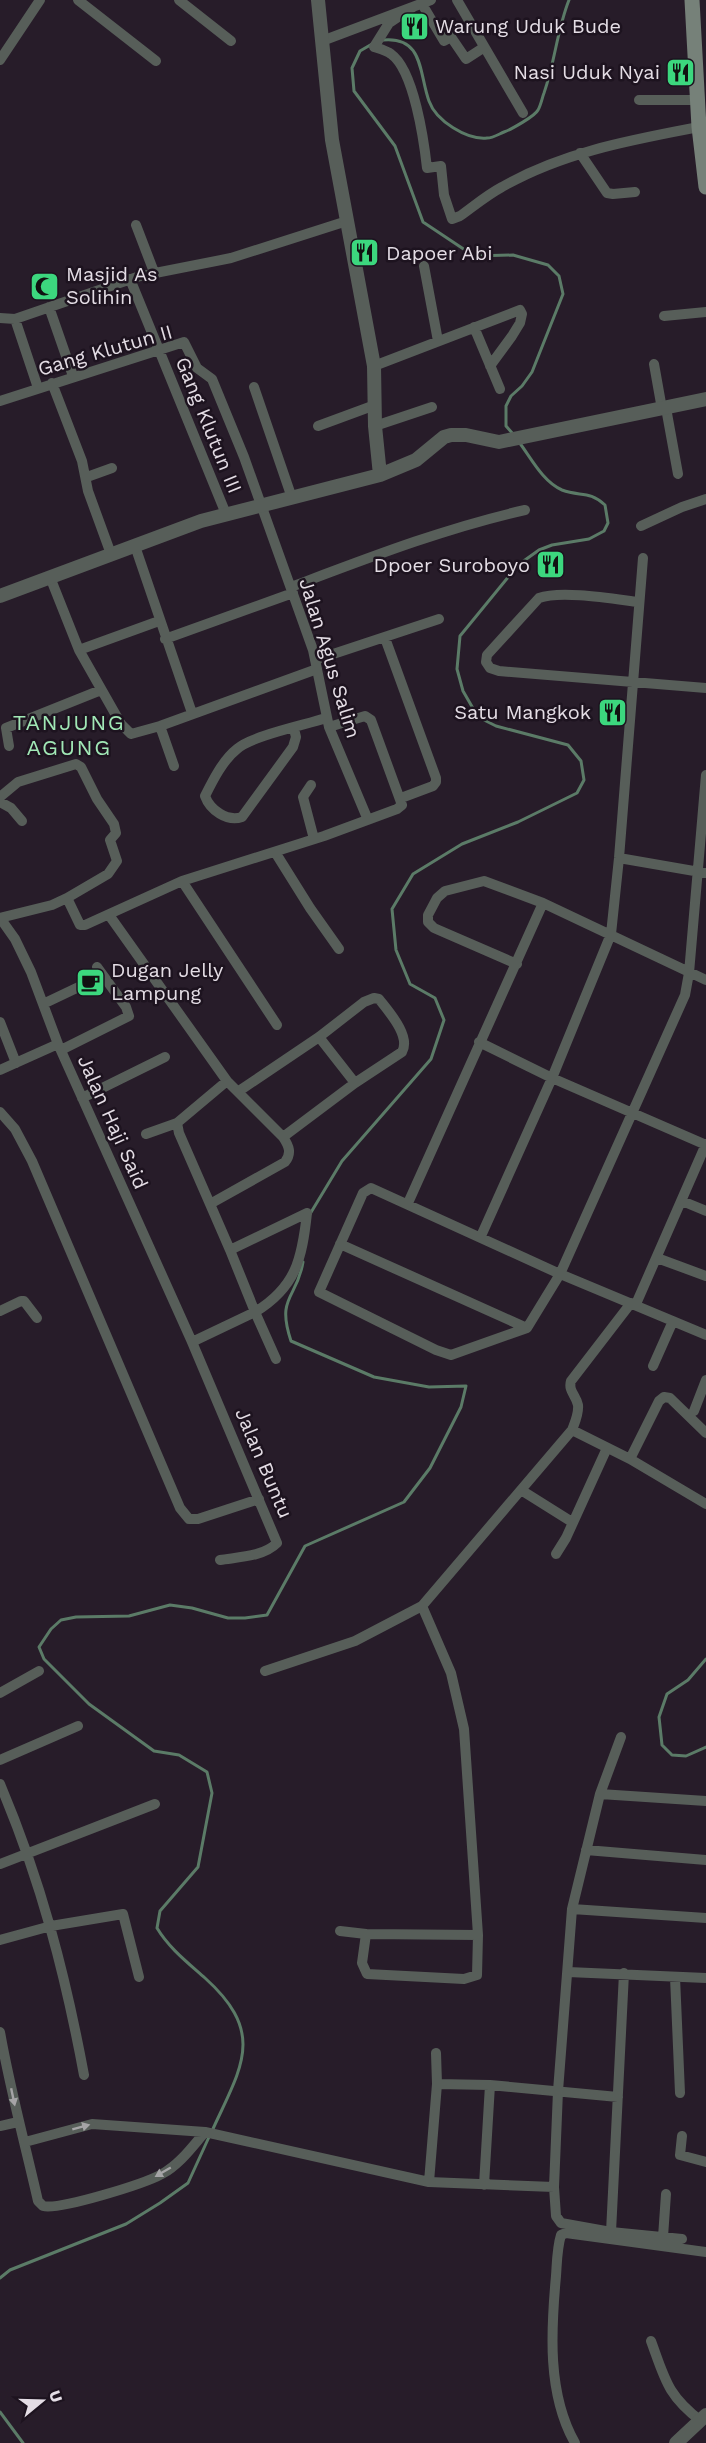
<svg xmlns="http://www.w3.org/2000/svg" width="706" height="2443" font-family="'Work Sans',sans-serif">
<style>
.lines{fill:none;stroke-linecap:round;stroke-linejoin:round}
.stream{stroke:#5b7b67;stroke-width:3}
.minor{stroke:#575e59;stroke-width:10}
.tertiary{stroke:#575e59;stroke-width:14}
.secondary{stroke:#768179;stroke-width:15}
.oneway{fill:#a5a4a6}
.labels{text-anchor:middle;stroke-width:5;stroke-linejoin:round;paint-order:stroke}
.poi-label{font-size:20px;fill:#e4dde5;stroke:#1d131f;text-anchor:start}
.street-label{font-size:20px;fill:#e4dde5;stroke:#1d131f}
.quarter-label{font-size:22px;letter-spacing:1.5px;fill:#a1e8b6;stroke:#1d131f}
</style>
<rect width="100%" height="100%" fill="#271c29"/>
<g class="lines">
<!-- stream -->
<path class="stream" d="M383,40C424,36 419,74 429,101C436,121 467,140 487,138C493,138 499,134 504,132C512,129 535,116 538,110C541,105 542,98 544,93C555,62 557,30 569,0
M372,44L360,51L352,68L354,91L395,146L423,222L474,256L513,255L548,265L559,276L563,294L532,372L522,386L511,396L506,406V426L513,434
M310,1214L342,1161L431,1059L444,1020L435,998L410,984L396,950L392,909L413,874L462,844L518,822L577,793L584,780L581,761L568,745L496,726L478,717L463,691L457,669L460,636L518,565L539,550L552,545L589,539L604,531L608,523L605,505C589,490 580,497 562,490C543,482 531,458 519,442
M706,1659L688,1680L667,1694L659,1717L662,1745L672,1755L686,1756L706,1747
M212,2131C241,2067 267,2034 205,1978C187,1962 169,1948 157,1928L160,1911L198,1867L212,1793L207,1772L179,1755L154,1751L89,1704L44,1659L39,1647L51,1629L61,1620L76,1617L129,1616L170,1605L192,1608L228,1618H245L267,1615L305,1546L404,1502L430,1468L461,1407L466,1386L429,1387L374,1377L291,1341C276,1296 297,1299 303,1262
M0,2278L10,2270L126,2224L160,2203L188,2183L209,2137
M0,2412L23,2443"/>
<!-- minor -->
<path class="minor" d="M78,0L156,61
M179,0L231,41
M457,0L523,113
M422,4L444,41L451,37L466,59L483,48
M413,7L389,23L374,47C380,49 387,51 391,54C414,70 424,141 427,168L441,166L444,195L452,219L460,216C474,206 487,195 502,187C563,152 631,140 699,127
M322,41L431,0
M0,60L40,0
M639,100H697
M580,153L607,193L613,194L635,192
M136,225L154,272
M424,266L438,341
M130,279L226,514
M49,307L73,376
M664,316L706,312
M0,318L15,319L140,276L231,258L347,221
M15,319L38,388
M474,327L500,389
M654,364L662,409
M374,366L520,310L522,314L520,323L512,336L490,366
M52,383L82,461L88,491L111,554
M254,387L292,498
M0,401L184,342L197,368L212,379L244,457L313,650L329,727L368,820
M666,408L678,474
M318,426L375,405
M375,426L432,407
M87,477L112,468
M641,526L682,507L706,499
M135,546L192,713
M50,577L79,650L121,724L131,734L160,726L317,669
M291,587C368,558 445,528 525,510
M638,602C614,599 561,590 539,598L487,655L486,662L490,668L499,671L706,688
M385,638L436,778V782L433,786L401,798
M165,639L293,593
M79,650L159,621
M315,660L439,619
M160,726L174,766
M294,729L296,737L293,747L242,817C227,822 210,810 205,796C213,780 223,760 237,749C251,736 305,725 326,718
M9,746L6,728L101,690
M706,775L689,973L685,995L560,1274L527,1328L451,1355L436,1350L319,1292L363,1193L371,1188L560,1274L706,1335
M311,785L303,797L314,839
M0,797L18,782L76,764L81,767L97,799L114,824L116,833L110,840L117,861L108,874L67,898
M0,802L11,808L22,821
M275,852L310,908L339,949
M619,858L706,873
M182,881L324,836L397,809L402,805L371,720L365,716L329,727
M109,915L227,1081L283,1137C289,1146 292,1153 285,1162L210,1204L179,1133L177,1123L227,1081
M0,918L15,939L31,972L58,1044L192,1342L277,1543C263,1557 238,1557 220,1560
M0,918L52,905L67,898L80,925H85L182,881L277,1025
M517,964L434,928L428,922V915L437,898L445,891L484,881L543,903L706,980
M43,1004L85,984
M0,1022L16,1063
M319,1037L355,1083
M479,1042L552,1078L706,1145
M61,1050L129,1016L126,1007L97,967
M0,1070L58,1044
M239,1091L319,1037L364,1002L374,998L379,999C389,1012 411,1036 402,1052L355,1083L283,1137
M82,1098L165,1057
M0,1112L15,1129L32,1161L180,1508L189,1519H198L259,1499
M146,1134L177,1123
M682,1201L706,1211
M408,1203L543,903
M210,1204L230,1250L307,1213
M481,1236L552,1078L611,934L619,858L643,558
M340,1244L527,1328
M230,1250L255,1312C296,1287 302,1259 307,1213
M657,1258L706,1276
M636,1304L706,1144
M0,1311L21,1301H24L37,1318
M192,1342L255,1312L276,1359
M653,1366L673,1321
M694,1411L706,1380
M572,1430C575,1422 579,1414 578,1405C576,1395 568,1391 571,1381L631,1303
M630,1459L659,1401L664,1397L670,1398L706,1433
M521,1490L572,1522
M556,1554L566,1538L607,1448
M265,1671L355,1641L422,1606
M0,1693L39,1671
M621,1737L600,1794L572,1909L558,2091L554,2187L556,2216L561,2223L611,2232L682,2239
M0,1760L78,1726
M0,1784C41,1881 65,1973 84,2075
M600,1794L706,1801
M586,1850L706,1860
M0,1864L155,1804
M572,1909L706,1918
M340,1931L366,1934L478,1935
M366,1934L362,1963L367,1974L464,1979L477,1975L478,1935L464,1729L451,1673L422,1606L572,1430L630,1459L706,1504
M0,1940L51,1926L123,1914L139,1977
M568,1972L706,1978
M675,1977L680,2093
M0,2032C10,2089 25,2144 38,2201L43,2206C60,2210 144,2184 162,2174C180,2164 192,2147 205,2132
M437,2084L490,2085L618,2097
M0,2126L18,2122
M682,2136L680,2155L706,2162
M25,2142L92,2124L205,2132L429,2182L554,2187
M429,2182L437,2084L436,2053
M484,2185L490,2085
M611,2232L624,1973
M663,2237L666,2194
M651,2341C665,2379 667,2395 701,2421
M575,2443C547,2394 551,2330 556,2276C557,2262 557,2248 561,2235L566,2233L706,2252"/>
<!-- tertiary -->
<path class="tertiary" d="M318,0L332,140L374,366L375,426L380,475
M0,596L201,521L380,475L416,460L444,437L451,435H466L499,442L706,399
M676,2443L706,2415"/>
<!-- secondary -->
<path class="secondary" d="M692,0L699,127L706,187"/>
</g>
<!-- one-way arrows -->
<defs><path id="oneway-solid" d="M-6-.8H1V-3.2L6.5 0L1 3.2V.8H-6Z" transform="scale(1.5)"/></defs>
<g class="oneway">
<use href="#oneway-solid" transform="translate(13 2097) rotate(78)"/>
<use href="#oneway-solid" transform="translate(81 2127) rotate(-15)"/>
<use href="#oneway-solid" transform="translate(163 2172) rotate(150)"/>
</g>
<!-- icons -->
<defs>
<symbol id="restaurant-square" viewBox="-11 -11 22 22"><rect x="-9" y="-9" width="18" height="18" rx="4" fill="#3cd77e" stroke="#1d131f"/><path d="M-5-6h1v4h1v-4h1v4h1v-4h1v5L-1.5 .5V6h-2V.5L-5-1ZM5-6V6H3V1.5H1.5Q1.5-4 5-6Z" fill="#111"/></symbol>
<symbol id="mosque-square" viewBox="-11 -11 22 22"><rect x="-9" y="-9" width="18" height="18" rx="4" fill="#3cd77e" stroke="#1d131f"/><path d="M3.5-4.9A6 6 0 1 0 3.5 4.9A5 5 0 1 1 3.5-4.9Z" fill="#111"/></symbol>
<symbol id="cafe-square" viewBox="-11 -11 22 22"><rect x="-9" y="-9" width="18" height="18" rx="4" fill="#3cd77e" stroke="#1d131f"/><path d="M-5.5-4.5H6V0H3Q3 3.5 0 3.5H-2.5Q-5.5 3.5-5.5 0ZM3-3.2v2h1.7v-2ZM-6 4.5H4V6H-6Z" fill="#111"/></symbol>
</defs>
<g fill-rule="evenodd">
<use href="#restaurant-square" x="398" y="10" width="33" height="33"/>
<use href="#restaurant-square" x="664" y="56" width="33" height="33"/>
<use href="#restaurant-square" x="348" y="236" width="33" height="33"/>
<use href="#mosque-square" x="28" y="270" width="33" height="33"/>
<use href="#restaurant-square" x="534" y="548" width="33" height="33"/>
<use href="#restaurant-square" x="596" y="696" width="33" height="33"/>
<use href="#cafe-square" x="74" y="966" width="33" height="33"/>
</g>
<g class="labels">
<!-- poi labels -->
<g class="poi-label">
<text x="435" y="33">Warung Uduk Bude</text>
<text x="660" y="79" text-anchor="end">Nasi Uduk Nyai</text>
<text x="386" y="260">Dapoer Abi</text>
<text x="66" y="281">Masjid As<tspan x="66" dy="23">Solihin</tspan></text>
<text x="530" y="572" text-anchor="end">Dpoer Suroboyo</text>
<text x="591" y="719" text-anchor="end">Satu Mangkok</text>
<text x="111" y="977">Dugan Jelly<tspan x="111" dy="23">Lampung</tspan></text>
</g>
<!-- street labels -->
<g class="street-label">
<text transform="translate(105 350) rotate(-16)" y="7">Gang Klutun II</text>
<text transform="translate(209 425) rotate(68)" y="7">Gang Klutun III</text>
<text transform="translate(330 658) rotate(73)" y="7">Jalan Agus Salim</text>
<text transform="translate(113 1122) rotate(66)" y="7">Jalan Haji Said</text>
<text transform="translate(264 1463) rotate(67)" y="7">Jalan Buntu</text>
</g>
<!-- quarter labels -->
<g class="quarter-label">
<text x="69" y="730">TANJUNG<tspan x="69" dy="25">AGUNG</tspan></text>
</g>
</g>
<!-- north arrow -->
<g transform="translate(42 2401) rotate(71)" stroke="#1d131f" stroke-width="4.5" paint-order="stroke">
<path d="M0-4.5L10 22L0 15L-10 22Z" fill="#e4dde5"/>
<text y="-9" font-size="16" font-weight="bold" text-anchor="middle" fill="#e4dde5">U</text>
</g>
</svg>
